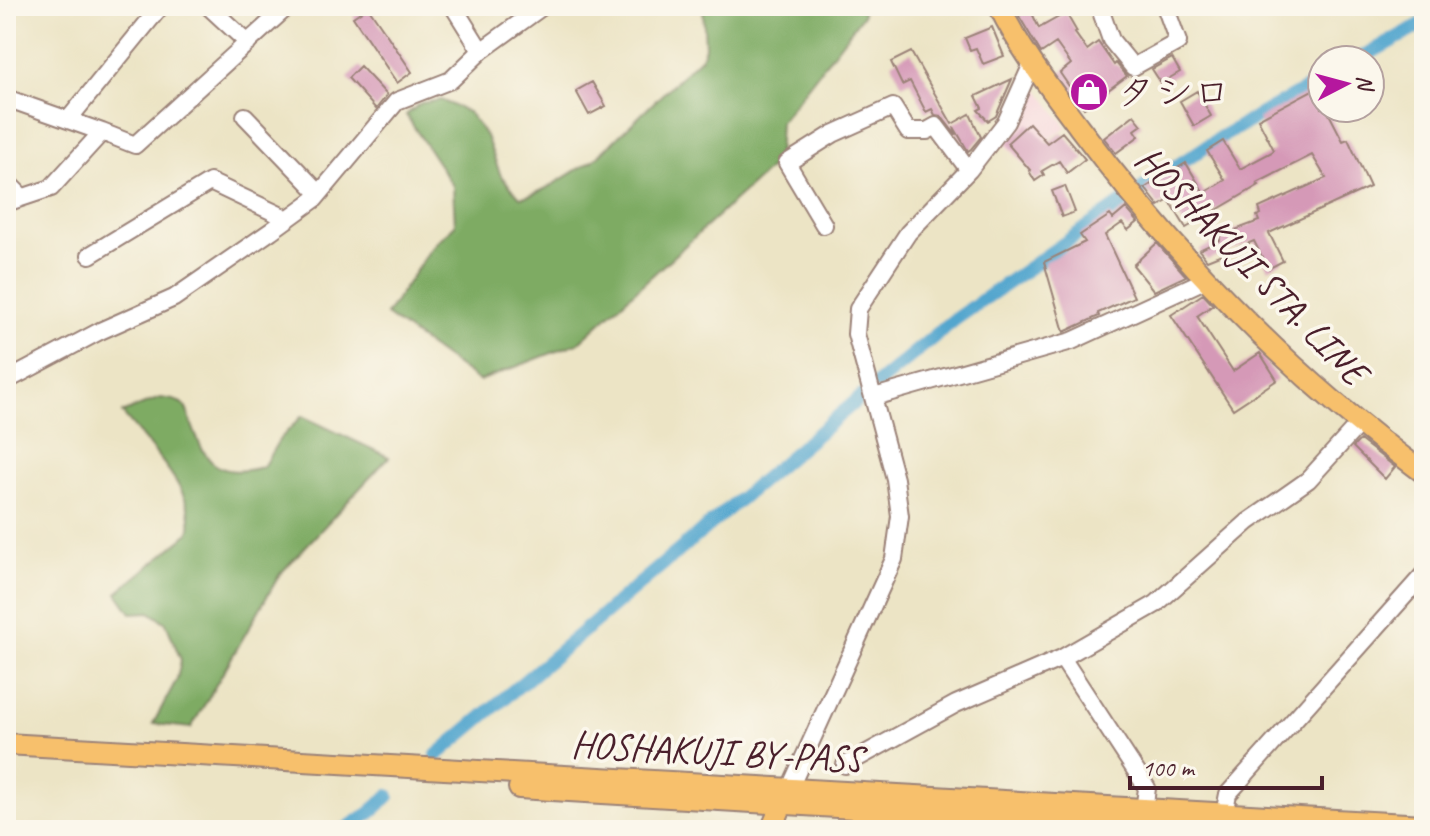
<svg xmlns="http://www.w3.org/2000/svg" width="1430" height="836" font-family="Caveat,'Klee One',sans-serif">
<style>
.built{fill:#f6cfd8}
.forest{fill:#7eab64;stroke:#646548;stroke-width:2}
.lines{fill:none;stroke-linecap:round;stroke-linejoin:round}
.canal{stroke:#52a6ce;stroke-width:14}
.building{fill:#d599b7}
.minor-casing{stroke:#9b8278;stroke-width:20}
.major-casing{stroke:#9b8278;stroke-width:24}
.minor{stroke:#fff;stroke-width:16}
.major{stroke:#f7c06c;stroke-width:20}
.labels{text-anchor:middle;stroke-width:7;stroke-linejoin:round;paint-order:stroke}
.poi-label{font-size:38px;fill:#4a1f2b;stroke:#fbf7ec;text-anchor:start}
.street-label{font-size:38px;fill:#4a1f2b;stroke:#fbf7ec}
</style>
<rect width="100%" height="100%" fill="#fbf7ec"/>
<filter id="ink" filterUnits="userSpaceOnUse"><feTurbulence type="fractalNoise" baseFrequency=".0125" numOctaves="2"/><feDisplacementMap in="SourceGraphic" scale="16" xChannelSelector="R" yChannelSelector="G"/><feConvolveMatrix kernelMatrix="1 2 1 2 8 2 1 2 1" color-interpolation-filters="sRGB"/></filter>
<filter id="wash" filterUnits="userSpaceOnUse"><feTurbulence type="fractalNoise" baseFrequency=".006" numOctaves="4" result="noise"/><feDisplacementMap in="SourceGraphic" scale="32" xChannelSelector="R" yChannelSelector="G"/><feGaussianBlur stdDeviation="1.8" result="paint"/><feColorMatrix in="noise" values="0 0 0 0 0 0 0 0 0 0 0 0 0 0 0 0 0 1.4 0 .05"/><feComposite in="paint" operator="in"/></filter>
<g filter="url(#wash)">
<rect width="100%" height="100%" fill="#ece4c5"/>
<!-- built -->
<path class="built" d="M1031,79L1067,127L1049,139L1023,164L1002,140Z"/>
<!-- forest -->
<path class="forest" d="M703,6H863V15L780,122L778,161L578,343L479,381L386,315L432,247L455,225L453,186L406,115L421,103L441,100L468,112L486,136L501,176L520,197C540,197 572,170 593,161L701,57L705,47Z
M160,398C166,399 174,399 179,402C187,405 188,415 191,422C206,465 217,478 263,467L279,440L302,416L389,457L280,574L191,728L153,724L177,679L181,660L166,623L150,612L131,613L117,593L189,533C200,495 145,442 122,413Z"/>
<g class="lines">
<!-- canal -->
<path class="canal" d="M1357,60L1424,23
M1137,192L1221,137L1322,80
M878,383L954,320L1125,201
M437,755L862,396
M344,830L370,813L388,796"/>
</g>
<g id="blocks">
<!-- building -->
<path class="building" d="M368,7L412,72L397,83L353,17Z
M1030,9L1039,28L1066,13L1077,32L1075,33L1087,50L1098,42L1114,65L1116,63L1127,76L1084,108L1060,73L1071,64L1056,43L1041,53L1019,16Z
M992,27L1004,56L983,64L976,48L970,50L965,38Z
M911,52L952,124L970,114L981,137L971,149L968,151L954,127L956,135L941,116L935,115L932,109L926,112L910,81L902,85L891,62Z
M1172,58L1180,72L1161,83L1152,69Z
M360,66L387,95L376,109L348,78Z
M1012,79L996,116L988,121L978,110L982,108L976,96Z
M592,82L606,106L589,115L576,91Z
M1316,88L1322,100V108H1326L1343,141L1348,139L1370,187L1269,233L1283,261L1268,269L1254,241L1207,260L1199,250L1220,240L1219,236L1259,221L1257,216L1261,214L1259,208L1326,178L1312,155L1257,183L1259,185L1186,228L1169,200L1159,206L1145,188L1186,163L1204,193L1225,180L1207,151L1223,141L1240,169L1272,152L1274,150L1258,119Z
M1197,91L1211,116L1194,126L1180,101Z
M1134,115L1142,125L1135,130L1139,136L1116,153L1104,138Z
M1029,123L1047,143L1062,132L1085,159L1067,173L1059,161L1042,171L1044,175L1035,181L1029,171L1030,170L1007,143Z
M1065,186L1075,212L1062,217L1052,191Z
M1126,208L1138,222L1128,230L1122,223L1105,235L1134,297L1098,313L1099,316L1064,332L1044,262L1085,242L1080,235L1110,215L1113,219Z
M1157,243L1186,276L1154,291L1133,265Z
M1203,294L1213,305L1197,316L1233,371L1260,353L1277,380L1233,409L1171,315Z
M1360,440L1395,467L1385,479L1353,447Z"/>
</g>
</g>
<g filter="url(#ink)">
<use href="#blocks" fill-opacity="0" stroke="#9b8278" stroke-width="2"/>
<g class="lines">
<defs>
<path id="minor" d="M208,6L248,43
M453,6L481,51
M1099,6L1111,40L1133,67L1178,42L1165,6
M6,98L102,132
M245,116L319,193
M68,120L161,6
M6,181L22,197
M6,203L51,188L102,132L135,145L288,6
M824,225L787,163L833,134L893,107L908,131H927L936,126L969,170
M90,255L210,182L288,219
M6,381L100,331L174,298L271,231L315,199L397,101L451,80L481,51L543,6
M874,397L1072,341L1207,279
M1062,658L1147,788L1143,819
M845,765L956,704L1062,658L1156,604L1248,522L1308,480L1359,424
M789,790L894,559L900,516L895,479L856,334L858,309L908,233L969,170L1006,122L1032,64
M1224,814L1228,794L1424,574"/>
<path id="major" d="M999,6C1020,50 1050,88 1079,127C1176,257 1293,377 1424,473
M6,744L1424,825
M519,788L1218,830
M771,830L787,793"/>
</defs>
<!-- minor casing -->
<use href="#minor" class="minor-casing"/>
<!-- major casing -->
<use href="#major" class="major-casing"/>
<!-- minor -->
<use href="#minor" class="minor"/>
<!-- major -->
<use href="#major" class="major"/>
</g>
</g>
<!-- icons -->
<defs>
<symbol id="shop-disc" viewBox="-11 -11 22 22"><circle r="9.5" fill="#b5179e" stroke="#fbf7ec"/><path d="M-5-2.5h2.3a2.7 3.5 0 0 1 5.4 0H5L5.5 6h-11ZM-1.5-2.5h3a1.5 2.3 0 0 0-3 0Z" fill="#fff"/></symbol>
</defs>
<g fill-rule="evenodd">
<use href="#shop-disc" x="1067" y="70" width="44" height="44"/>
</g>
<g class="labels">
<!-- poi labels -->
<g class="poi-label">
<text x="1117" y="105">タシロ</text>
</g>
<!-- street labels -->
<g class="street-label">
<text transform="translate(1252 265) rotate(46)" y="13">HOSHAKUJI STA. LINE</text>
<text transform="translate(717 751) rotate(3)" y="13">HOSHAKUJI BY-PASS</text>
</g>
</g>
<!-- margin -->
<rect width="1430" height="836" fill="none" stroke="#fbf7ec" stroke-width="32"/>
<!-- north arrow -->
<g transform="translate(1346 84) rotate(84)"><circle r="38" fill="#fbf7ec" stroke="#b4a19f" stroke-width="2"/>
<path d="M0-6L14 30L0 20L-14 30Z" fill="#b5179e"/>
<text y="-12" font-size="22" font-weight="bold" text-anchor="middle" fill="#4a1f2b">N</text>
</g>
<!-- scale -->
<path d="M1130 776v12h192v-12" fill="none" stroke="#4a1f2b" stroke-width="4"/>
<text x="1142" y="776" font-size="24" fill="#4a1f2b" stroke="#fbf7ec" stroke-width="6" paint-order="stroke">100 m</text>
</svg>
